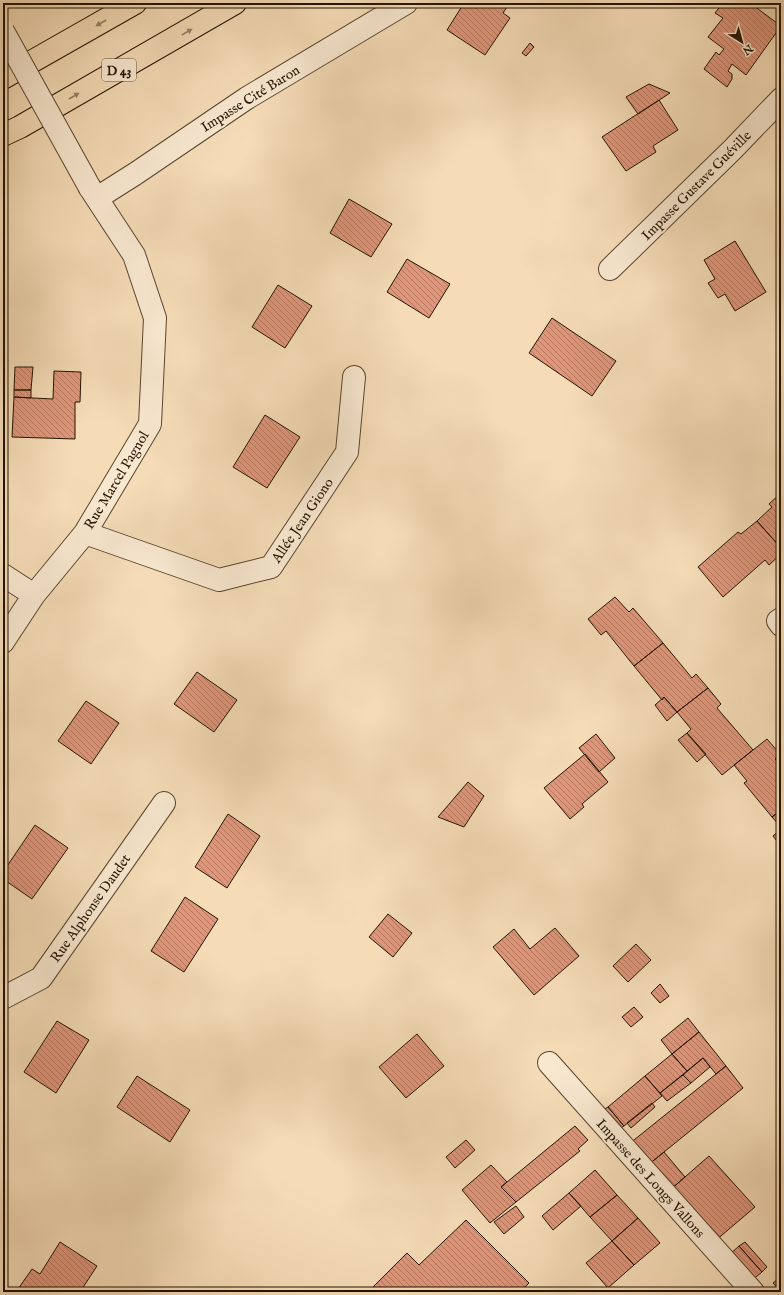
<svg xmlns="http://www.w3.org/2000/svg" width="784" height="1295" font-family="'IM FELL English',serif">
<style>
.building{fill:url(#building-back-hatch);stroke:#231300}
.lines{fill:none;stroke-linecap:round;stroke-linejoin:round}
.street-casing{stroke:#58452e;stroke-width:24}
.highway-casing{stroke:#231300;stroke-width:24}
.street{stroke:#f8e8d0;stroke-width:22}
.highway{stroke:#f5dcb7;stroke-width:22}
.street-bridge-casing{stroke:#58452e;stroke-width:24;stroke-linecap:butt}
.street-bridge{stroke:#f8e8d0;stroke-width:22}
.oneway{fill:#968265}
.labels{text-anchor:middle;stroke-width:4;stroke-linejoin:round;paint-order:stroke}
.shield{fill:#f8e8d0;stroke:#63533e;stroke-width:1}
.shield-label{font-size:13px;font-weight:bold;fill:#231300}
.street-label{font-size:14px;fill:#231300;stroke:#f8e8d0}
</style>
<defs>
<pattern id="building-back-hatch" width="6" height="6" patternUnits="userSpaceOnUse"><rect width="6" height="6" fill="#e0967a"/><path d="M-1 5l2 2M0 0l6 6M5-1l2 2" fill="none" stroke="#b57962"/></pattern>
</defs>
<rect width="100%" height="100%" fill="#f5dcb7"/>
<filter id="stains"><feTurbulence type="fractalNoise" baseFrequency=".005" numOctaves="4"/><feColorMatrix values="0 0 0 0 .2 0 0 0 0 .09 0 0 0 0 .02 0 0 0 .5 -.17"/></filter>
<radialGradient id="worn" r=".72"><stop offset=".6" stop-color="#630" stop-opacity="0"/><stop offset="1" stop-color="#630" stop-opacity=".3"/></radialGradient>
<!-- building -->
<path class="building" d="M464,3L509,4L503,13L510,18L485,55L447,30Z
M723,3H750L781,26L746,75L732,64L728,71L732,74V79L727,87L704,69L716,52L719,55L724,49L708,37L723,18L715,13Z
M530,43L534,47L526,56L522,53Z
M649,84L670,93L638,114L626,97Z
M659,100L678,130L653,146L656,152L626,171L602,137Z
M349,199L392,224L371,257L330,233Z
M735,241L766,292L735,311L725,294L718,298L708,283L715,279L704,260Z
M407,259L450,284L429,318L387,292Z
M278,285L312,306L285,348L252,327Z
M552,318L616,361L592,396L529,353Z
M15,367H33L31,390H14Z
M54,371L81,372L80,402H75V439L12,437L14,397L53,399Z
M14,390H31V398L14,397Z
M265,415L300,437L267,488L233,467Z
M781,493V548L757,521L772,507L769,504Z
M757,521L781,548V554L769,565L765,560L723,597L698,567L738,532L741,534Z
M615,597L629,612L633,608L663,643L634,666L606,631L601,635L588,619Z
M663,643L692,678L696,674L708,688L677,712L664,697L662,700L634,666Z
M197,672L237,700L214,732L174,704Z
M708,688L721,704L717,708L753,750L722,775L687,733L691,729L677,712Z
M664,697L677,712L667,721L655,705Z
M86,701L119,723L91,764L58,741Z
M687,733L706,754L697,762L678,740Z
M596,734L615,758L599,772L579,748Z
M767,739L780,754L775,759L781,766V810L772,817L744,783L747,781L734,765Z
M585,754L608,782L582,804L584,807L570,819L544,788Z
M468,782L484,796L464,827L438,817Z
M781,810V827L772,817Z
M228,814L260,836L227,888L195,867Z
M35,825L68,848L32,899L3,879V872Z
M781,829V846L773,836Z
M185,897L218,919L184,972L151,951Z
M388,914L412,933L393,957L369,937Z
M555,928L579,956L534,995L493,947L514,929L530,949Z
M636,944L651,960L628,982L613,966Z
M660,984L669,996L660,1003L651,993Z
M634,1007L643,1017L631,1027L622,1017Z
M688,1018L699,1032L672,1054L661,1040Z
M57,1021L89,1040L56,1093L24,1072Z
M699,1032L726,1066L716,1074L703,1058L687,1071L672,1054Z
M417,1034L444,1066L406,1098L379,1067Z
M672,1054L687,1071L660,1093L645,1076Z
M703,1058L710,1067L691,1083L683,1075Z
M726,1066L743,1088L648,1165L629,1144Z
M683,1075L691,1083L667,1101L660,1093Z
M137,1076L190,1110L170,1142L117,1107Z
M645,1076L662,1096L624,1126L608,1107Z
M652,1103L655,1107L631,1128L627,1123Z
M608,1107L624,1126L617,1130L600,1112Z
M575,1126L588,1140L578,1149L580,1151L516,1202L501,1187Z
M466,1140L475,1150L455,1168L446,1157Z
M664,1152L685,1177L670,1190L648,1165Z
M709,1156L755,1207L715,1241L670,1190Z
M491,1165L507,1182L501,1187L516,1202L490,1223L462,1190Z
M595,1170L617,1195L590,1217L569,1193Z
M569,1193L581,1206L553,1230L542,1216Z
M617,1195L638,1218L612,1241L590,1217Z
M516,1206L524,1217L504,1234L494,1222Z
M638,1218L660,1243L634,1265L612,1241Z
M466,1220L529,1283L520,1292H368L407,1253L419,1265Z
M612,1241L634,1265L608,1288L586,1263Z
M60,1242L97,1266L80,1292H16L32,1269L40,1274Z
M745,1242L767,1267L762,1272L739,1246Z
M739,1246L762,1272L751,1281L728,1256Z
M781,1277V1292L773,1283Z"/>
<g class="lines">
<defs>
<path id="street" d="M97,198L135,174L247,98L406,3
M610,269L733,149L781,99
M85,533L219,580L271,567L347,452L354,377
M3,575L34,595
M781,619L778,621L781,625
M3,642L34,595L85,533L150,424L155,318L134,255L90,188
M3,998L41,978L164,803
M549,1063L753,1292"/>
<path id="highway" d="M3,78L135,3
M3,135L20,127L235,3"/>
</defs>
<!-- street casing -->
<use href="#street" class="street-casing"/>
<!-- highway casing -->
<use href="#highway" class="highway-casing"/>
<!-- street -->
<use href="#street" class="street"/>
<!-- highway -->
<use href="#highway" class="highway"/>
<defs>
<path id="street-bridge" d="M3,31L90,188"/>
</defs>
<!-- street-bridge casing -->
<use href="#street-bridge" class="street-bridge-casing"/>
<!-- street-bridge -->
<use href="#street-bridge" class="street-bridge"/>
</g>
<!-- one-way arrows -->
<defs><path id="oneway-solid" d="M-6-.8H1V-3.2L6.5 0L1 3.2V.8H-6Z"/></defs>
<g class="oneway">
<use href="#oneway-solid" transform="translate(101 23) rotate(150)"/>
<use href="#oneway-solid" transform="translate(187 32) rotate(-30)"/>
<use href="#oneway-solid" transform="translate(74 96) rotate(-30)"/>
</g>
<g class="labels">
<!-- shield labels -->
<rect class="shield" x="102" y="59" width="34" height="22" rx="3"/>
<g class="shield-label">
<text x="119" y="75">D 43</text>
</g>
<!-- street labels -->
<g class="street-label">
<text transform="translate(250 98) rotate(-32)" y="5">Impasse Cité Baron</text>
<text transform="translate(696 185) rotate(-45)" y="5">Impasse Gustave Guéville</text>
<text transform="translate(116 480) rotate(-59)" y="5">Rue Marcel Pagnol</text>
<text transform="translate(302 520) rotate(-56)" y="5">Allée Jean Giono</text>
<text transform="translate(90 908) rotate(-55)" y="5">Rue Alphonse Daudet</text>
<text transform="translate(651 1178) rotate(48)" y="5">Impasse des Longs Vallons</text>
</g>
</g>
<!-- margin -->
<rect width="784" height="1295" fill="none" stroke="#f5dcb7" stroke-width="16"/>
<rect x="4" y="4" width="776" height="1287" fill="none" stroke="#231300" stroke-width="2"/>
<rect x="8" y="8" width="768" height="1279" fill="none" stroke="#231300"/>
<!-- north arrow -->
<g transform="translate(742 42) rotate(143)" stroke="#f8e8d0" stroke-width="3" paint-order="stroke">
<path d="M0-3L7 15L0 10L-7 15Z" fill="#231300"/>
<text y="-6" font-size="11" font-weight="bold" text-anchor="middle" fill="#231300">N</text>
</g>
<rect width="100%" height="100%" filter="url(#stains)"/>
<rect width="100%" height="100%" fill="url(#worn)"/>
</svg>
